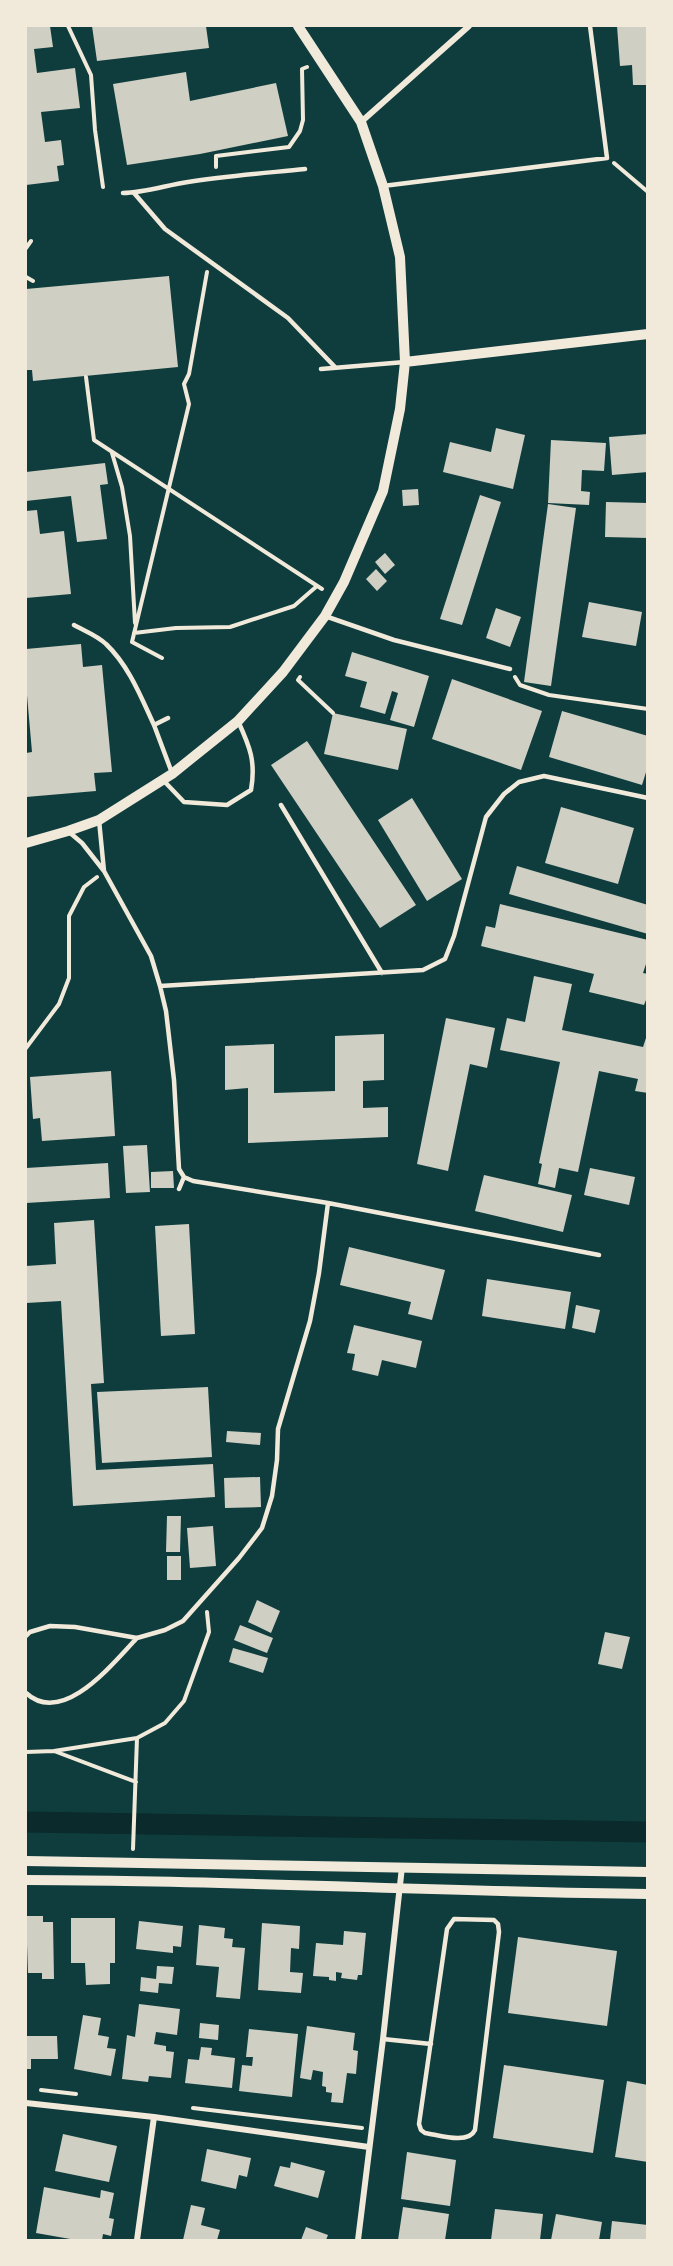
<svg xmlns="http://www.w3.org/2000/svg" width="673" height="2266" font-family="Jost,sans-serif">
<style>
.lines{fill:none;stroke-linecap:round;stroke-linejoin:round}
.canal{stroke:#0a2a2b;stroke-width:21}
.building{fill:#cfcfc3}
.path{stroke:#f1e9da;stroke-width:4}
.service{stroke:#f1e9da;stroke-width:4.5}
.minor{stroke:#f1e9da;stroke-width:6}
.tertiary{stroke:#f1e9da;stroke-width:10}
</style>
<rect width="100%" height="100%" fill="#0f3d3e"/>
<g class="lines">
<!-- canal -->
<path class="canal" d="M26,1822L648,1832"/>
</g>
<!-- building -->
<path class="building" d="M26,26H50L53,47L34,49L37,73L75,68L80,108L41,112L45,142L61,140L64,165L57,166L59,181L26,185Z
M92,26H206L209,48L97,61Z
M617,26H648V85H633L632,65L620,66Z
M186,72L190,101L276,83L288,136L200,154L127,165L113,84Z
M169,276L178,367L33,381L32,370H26V289Z
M496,428L525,435L513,489L443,472L450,442L491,452Z
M648,434V472L612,475L609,437Z
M551,440L606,443L604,471L582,470L581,491L590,492L589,505L548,503Z
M105,463L108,484L100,485L107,539L77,542L71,496L26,501V472Z
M418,489L419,505L403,506L402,490Z
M480,495L501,502L462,625L440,619Z
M606,502L648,503V538L605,537Z
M548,504L576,508L551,686L524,682Z
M37,510L40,534L64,531L71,594L26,598V511Z
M385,553L395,565L385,574L375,562Z
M376,569L387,581L377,591L366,579Z
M589,602L642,612L636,646L582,637Z
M496,608L521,617L510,647L486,638Z
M81,644L83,667L102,665L112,772L94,773L96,791L26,797V753L32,752L26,684V649Z
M352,652L429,676L414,727L390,720L398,693L392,691L385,714L360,707L367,682L345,676Z
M452,679L542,711L521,770L432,739Z
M562,711L648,736V766L642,785L549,757Z
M333,713L407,729L398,770L324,754Z
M307,741L416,905L380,928L271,765Z
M412,798L462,879L427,901L378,820Z
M561,807L634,828L618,884L545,863Z
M517,866L648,905V934L509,894Z
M500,904L648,940V958L643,973L648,974V995L644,1005L589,992L594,974L481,946L486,926L495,928Z
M534,976L572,984L562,1030L643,1047L648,1032V1093L635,1091L638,1079L599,1071L578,1172L559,1168L555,1188L538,1184L542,1164L539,1163L560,1062L500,1050L507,1018L525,1022Z
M446,1018L495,1028L487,1068L470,1064L448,1171L417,1164Z
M384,1034V1080L363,1081V1108L388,1107V1137L248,1143V1088L225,1090V1046L274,1044V1093L335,1091V1036Z
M111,1071L115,1136L42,1141L40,1118L33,1119L30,1077Z
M147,1145L150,1192L126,1193L123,1146Z
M108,1163L110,1198L26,1203V1168Z
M590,1168L635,1177L629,1205L584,1195Z
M173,1171L174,1188H151V1172Z
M484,1175L572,1195L563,1232L475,1211Z
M94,1220L104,1383L91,1384L96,1470L213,1464L215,1497L73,1506L61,1301L26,1303V1266L56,1264L54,1223Z
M189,1224L195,1334L161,1336L155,1226Z
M349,1247L445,1270L432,1320L408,1314L411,1302L340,1285Z
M487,1279L571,1292L565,1329L482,1316Z
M576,1305L600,1310L595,1333L572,1328Z
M354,1325L422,1341L416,1368L382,1360L378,1376L352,1370L355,1354L347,1353Z
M208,1387L212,1457L102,1463L97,1392Z
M227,1431L261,1433L260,1445L226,1442Z
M260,1477L261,1507L225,1508L224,1478Z
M167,1516H181L180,1552H166Z
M213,1526L216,1566L190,1568L187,1528Z
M167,1556H181V1580H167Z
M257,1600L280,1611L271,1633L248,1622Z
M240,1625L273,1638L267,1653L234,1640Z
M605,1632L630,1637L622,1669L598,1664Z
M233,1648L268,1658L263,1673L229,1662Z
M26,1916H43V1922H53L54,1979H42V1973H28Z
M71,1918H115V1963H110V1984L86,1985L85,1963H71Z
M139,1921L183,1926L181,1947L173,1946V1953L136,1949Z
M262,1923L300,1926L299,1949L291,1948L290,1972L303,1973L301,1993L258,1990Z
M199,1925L225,1928L224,1938L233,1939L232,1947L245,1948L240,1999L216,1997L219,1967L196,1965Z
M344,1931L366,1933L362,1975H358L357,1980L341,1978L342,1973L336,1972V1981L329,1980V1977L313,1976L316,1943L343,1945Z
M518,1937L617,1951L607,2026L508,2013Z
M157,1966L174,1967L172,1984L159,1983L158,1993L140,1991L141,1977L156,1979Z
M139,2004L180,2009L177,2035L156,2032L154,2044L166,2046V2051L174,2052L171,2078L149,2076L148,2082L122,2079L127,2035L135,2037Z
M83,2015L101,2018L98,2035L109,2037L107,2048L116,2049L111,2076L74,2069Z
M200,2023L219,2025L218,2040L199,2038Z
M307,2026L355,2033L353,2050L358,2051L356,2074L347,2073L343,2103L331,2102L332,2093L326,2092V2087L322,2086L323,2072L313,2070L311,2080L300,2078Z
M249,2029L298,2034L292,2097L239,2091L242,2065L252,2066L253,2057H246Z
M26,2036H57L58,2059H31V2069H26Z
M201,2047L212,2048L211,2055L235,2058L232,2088L185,2083L188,2059L199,2060Z
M504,2065L604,2080L593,2153L493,2138Z
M627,2081L648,2085V2162L615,2157Z
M63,2134L117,2146L109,2182L55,2171Z
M207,2149L251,2158L247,2177L239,2175L236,2189L201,2181Z
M407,2152L456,2160L450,2206L401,2199Z
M291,2162L325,2171L318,2198L274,2186L280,2166L290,2168Z
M44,2187L100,2198L101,2190L114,2193L109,2218L114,2219L111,2236L103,2234L102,2240H76L36,2233Z
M191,2205L205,2208L201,2225L220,2230L217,2240H183Z
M403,2207L449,2214L445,2240H398Z
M495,2209L543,2214L540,2240H491Z
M556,2214L602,2222L599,2240H551Z
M612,2221L648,2225V2240H610Z
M306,2227L328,2235L326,2240H301Z"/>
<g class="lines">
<!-- path -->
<path class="path" d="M68,26L91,75L95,130L103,187
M614,163L648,192
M216,167V156L289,147L300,131L303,120L302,69L307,67
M26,248L31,241
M26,277L33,281
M86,377L94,440L322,589
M112,453L122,487L130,536L135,623
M134,633L176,628L230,627L294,606L317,586
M162,658L132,642L189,404L184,384L189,374L207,272
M300,677L298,680L333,713
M515,677L520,685L549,695L648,709
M26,1048L59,1004L69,978V916L84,887L97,877
M54,1751L137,1738
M26,1752L54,1751L136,1782
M133,1849L137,1738L165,1723L184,1701L209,1632L207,1612
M41,2090L76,2094
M193,2108L362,2128"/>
<!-- service -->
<path class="service" d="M383,186L607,158L590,26
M123,193C144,193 167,185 188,182C227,176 266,173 305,169
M134,193L165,229L288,318L335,367
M321,369L405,362
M325,616L394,640L510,669
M74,625C85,631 98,636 106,644C129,666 141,697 154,725
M168,718L154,725L172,773
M163,780L184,802L227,805L251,790C256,762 250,747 238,721
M281,805L382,973
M69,832L82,843L104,871L99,820
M104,871L151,956L160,986L166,1011L174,1080L179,1169L184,1177L179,1189
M160,986L423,970L445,959L454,936L486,817L504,794L519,782L544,776L648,798
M184,1177L193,1181L328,1203L599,1255
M26,1636L30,1632L50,1626L75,1627L137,1638L165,1630L183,1621L239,1558L262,1528L272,1496L277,1460L278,1429L310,1321L319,1273L328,1203
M26,1693C63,1727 113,1663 137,1638
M454,1919L494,1920L498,1924L499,1932L475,2130C468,2145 439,2135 425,2133L421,2130L419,2124L447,1929Z
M383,2039L431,2044"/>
<!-- minor -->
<path class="minor" d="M361,122L469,26
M26,2103L154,2117L369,2147
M137,2240L154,2117
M358,2240L383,2039L402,1867"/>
<!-- tertiary -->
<path class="tertiary" d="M405,362L648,334
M26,843L68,831L99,820L172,774L238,721L283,672L325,616L344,582L383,491L400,409L405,362L400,257L383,186L361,122L298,26
M26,1861L648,1872
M26,1880C233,1880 440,1892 648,1894"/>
</g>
<!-- border -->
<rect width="673" height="2266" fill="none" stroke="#f1e9da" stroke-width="54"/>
</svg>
